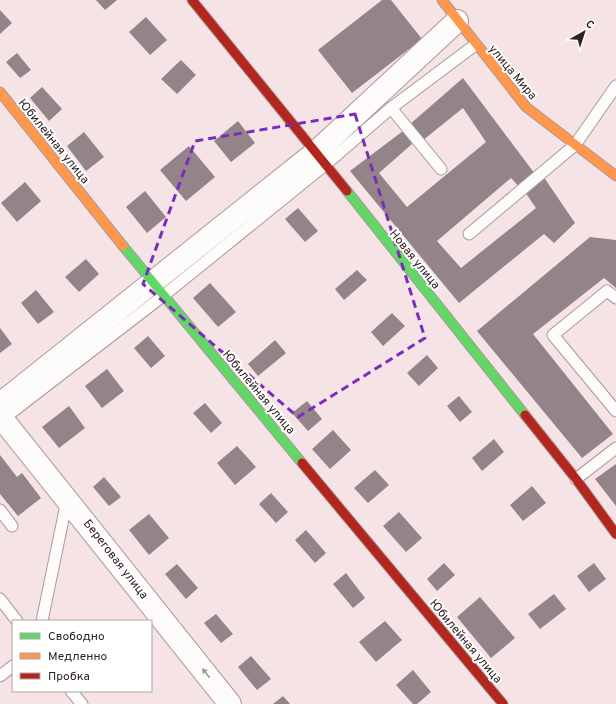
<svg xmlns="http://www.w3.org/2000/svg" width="616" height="704" font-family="Overpass,sans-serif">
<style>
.building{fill:#928489}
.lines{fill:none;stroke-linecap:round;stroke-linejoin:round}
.lane-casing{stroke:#aa9a9c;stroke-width:13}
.street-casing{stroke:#aa9a9c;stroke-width:24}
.fast-casing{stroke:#aa9a9c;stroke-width:11}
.slow-casing{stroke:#aa9a9c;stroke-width:11}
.jam-casing{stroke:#aa9a9c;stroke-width:11}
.lane{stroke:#fefbfb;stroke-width:11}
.street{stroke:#fefbfb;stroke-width:22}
.fast{stroke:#63d668;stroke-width:9}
.slow{stroke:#ff974d;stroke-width:9}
.jam{stroke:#b3261e;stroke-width:9}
.oneway{fill:#a2999a}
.marked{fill:none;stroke:#7b2cbf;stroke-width:3;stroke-dasharray:8 5;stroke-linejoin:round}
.labels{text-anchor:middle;stroke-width:4;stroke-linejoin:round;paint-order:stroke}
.street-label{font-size:12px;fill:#312123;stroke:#fff}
</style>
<rect width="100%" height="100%" fill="#f6e3e5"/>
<!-- building -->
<path class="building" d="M96,0H117L105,10Z
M382,0H391L422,39L352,93L318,50Z
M0,10L12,23L0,34Z
M146,17L167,40L150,55L129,32Z
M17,53L31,70L20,78L6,62Z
M181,60L196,75L177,94L161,79Z
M463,78L535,174L521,189L511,178L437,241L461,268L536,208L525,192L543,176L575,223L554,243L544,234L459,303L350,171L403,131L412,144L379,173L407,207L486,142L463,108L422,141L409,125Z
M42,87L62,109L49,121L30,98Z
M238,121L255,143L231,162L214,141Z
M84,132L104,157L86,171L67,146Z
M189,146L215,177L186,201L160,170Z
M25,182L41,201L17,222L1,203Z
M145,191L166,217L147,233L126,207Z
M298,208L318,231L305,242L285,219Z
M590,237L616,240V288L604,278L533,334L613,434L582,458L477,331Z
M86,259L99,274L79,292L65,277Z
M357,270L367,280L344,300L335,289Z
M210,283L236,312L218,327L193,298Z
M36,290L54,312L38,324L21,303Z
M392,313L405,326L383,346L371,332Z
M0,328L12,344L0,353Z
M148,336L165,356L151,368L134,348Z
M275,340L286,353L258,376L248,364Z
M427,355L438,368L419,386L407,373Z
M107,369L124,391L102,408L85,386Z
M459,396L472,412L460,422L447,406Z
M307,401L322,419L308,431L292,413Z
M205,403L222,423L211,433L193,413Z
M69,406L85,428L59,448L42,427Z
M333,430L351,450L330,469L312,449Z
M494,439L504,452L482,471L472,458Z
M237,446L256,467L235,485L217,463Z
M0,455L17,477L22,473L41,498L18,516L0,494Z
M616,464V506L595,479Z
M375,470L389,485L368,503L354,488Z
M104,477L121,497L109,506L93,487Z
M532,486L546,503L523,521L510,505Z
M271,493L288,512L276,523L259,504Z
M399,512L422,538L406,552L383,526Z
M149,514L169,538L149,555L129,530Z
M306,530L326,553L315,563L295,540Z
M444,563L455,575L437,591L427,579Z
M594,563L606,579L589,592L577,576Z
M177,564L198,588L186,599L165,574Z
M346,573L365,598L353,608L333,584Z
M554,594L566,609L540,629L528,614Z
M480,597L515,638L491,658L457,617Z
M216,614L233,634L221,643L204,623Z
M385,621L402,640L376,662L359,642Z
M251,656L271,679L257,690L238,667Z
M413,670L431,692L417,704H413L396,685Z
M283,696L290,704H273Z"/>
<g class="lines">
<defs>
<path id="lane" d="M441,169L391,108L475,45
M469,234L575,145L616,86
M616,298L607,291L553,335L616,411
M3,419L163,296L325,165L391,108
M576,479L616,448
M0,510L12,526
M0,599L17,621
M42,621L67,500
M0,676L13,666
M71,691L82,704"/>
<path id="street" d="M0,404L316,152L457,21
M0,416L230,704"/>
<path id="fast" d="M347,191L525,415
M123,246L302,463"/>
<path id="slow" d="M442,0L526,107L616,176
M0,92L123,246"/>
<path id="jam" d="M192,0L347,191
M525,415L576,479L616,534
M302,463L503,704"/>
</defs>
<!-- lane casing -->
<use href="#lane" class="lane-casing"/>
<!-- street casing -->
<use href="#street" class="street-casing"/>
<!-- fast casing -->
<use href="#fast" class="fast-casing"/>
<!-- slow casing -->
<use href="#slow" class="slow-casing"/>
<!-- jam casing -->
<use href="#jam" class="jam-casing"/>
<!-- lane -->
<use href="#lane" class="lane"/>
<!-- street -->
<use href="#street" class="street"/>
<!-- fast -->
<use href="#fast" class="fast"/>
<!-- slow -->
<use href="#slow" class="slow"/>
<!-- jam -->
<use href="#jam" class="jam"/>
</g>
<!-- one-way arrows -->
<defs><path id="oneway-solid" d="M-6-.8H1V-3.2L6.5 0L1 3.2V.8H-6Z"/></defs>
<use class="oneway" href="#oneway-solid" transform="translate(206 673) rotate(-128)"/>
<!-- marked area -->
<path class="marked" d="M355,114L425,338L298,417L143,284L195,141Z"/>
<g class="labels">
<!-- street labels -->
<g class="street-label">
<text transform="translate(513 72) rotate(50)" y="4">улица Мира</text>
<text transform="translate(54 141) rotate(51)" y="4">Юбилейная улица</text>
<text transform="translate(415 259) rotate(51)" y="4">Новая улица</text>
<text transform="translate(259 392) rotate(50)" y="4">Юбилейная улица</text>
<text transform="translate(116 559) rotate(52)" y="4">Береговая улица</text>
<text transform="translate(466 641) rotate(50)" y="4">Юбилейная улица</text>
</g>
</g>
<!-- legend -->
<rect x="12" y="620" width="140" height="72" fill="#ffffff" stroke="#ada6a7"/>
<rect x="20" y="633" width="20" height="6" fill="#63d668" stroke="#ada6a7"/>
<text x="48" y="640" font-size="12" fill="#312123">Свободно</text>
<rect x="20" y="653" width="20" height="6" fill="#ff974d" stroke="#ada6a7"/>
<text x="48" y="660" font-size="12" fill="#312123">Медленно</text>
<rect x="20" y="673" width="20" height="6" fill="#b3261e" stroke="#ada6a7"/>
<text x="48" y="680" font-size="12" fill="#312123">Пробка</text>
<!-- north arrow -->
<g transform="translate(584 32) rotate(39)" stroke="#ffffff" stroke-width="3" paint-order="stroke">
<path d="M0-3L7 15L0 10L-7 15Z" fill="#312123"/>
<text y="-6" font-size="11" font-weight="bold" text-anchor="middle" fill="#312123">С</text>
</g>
</svg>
